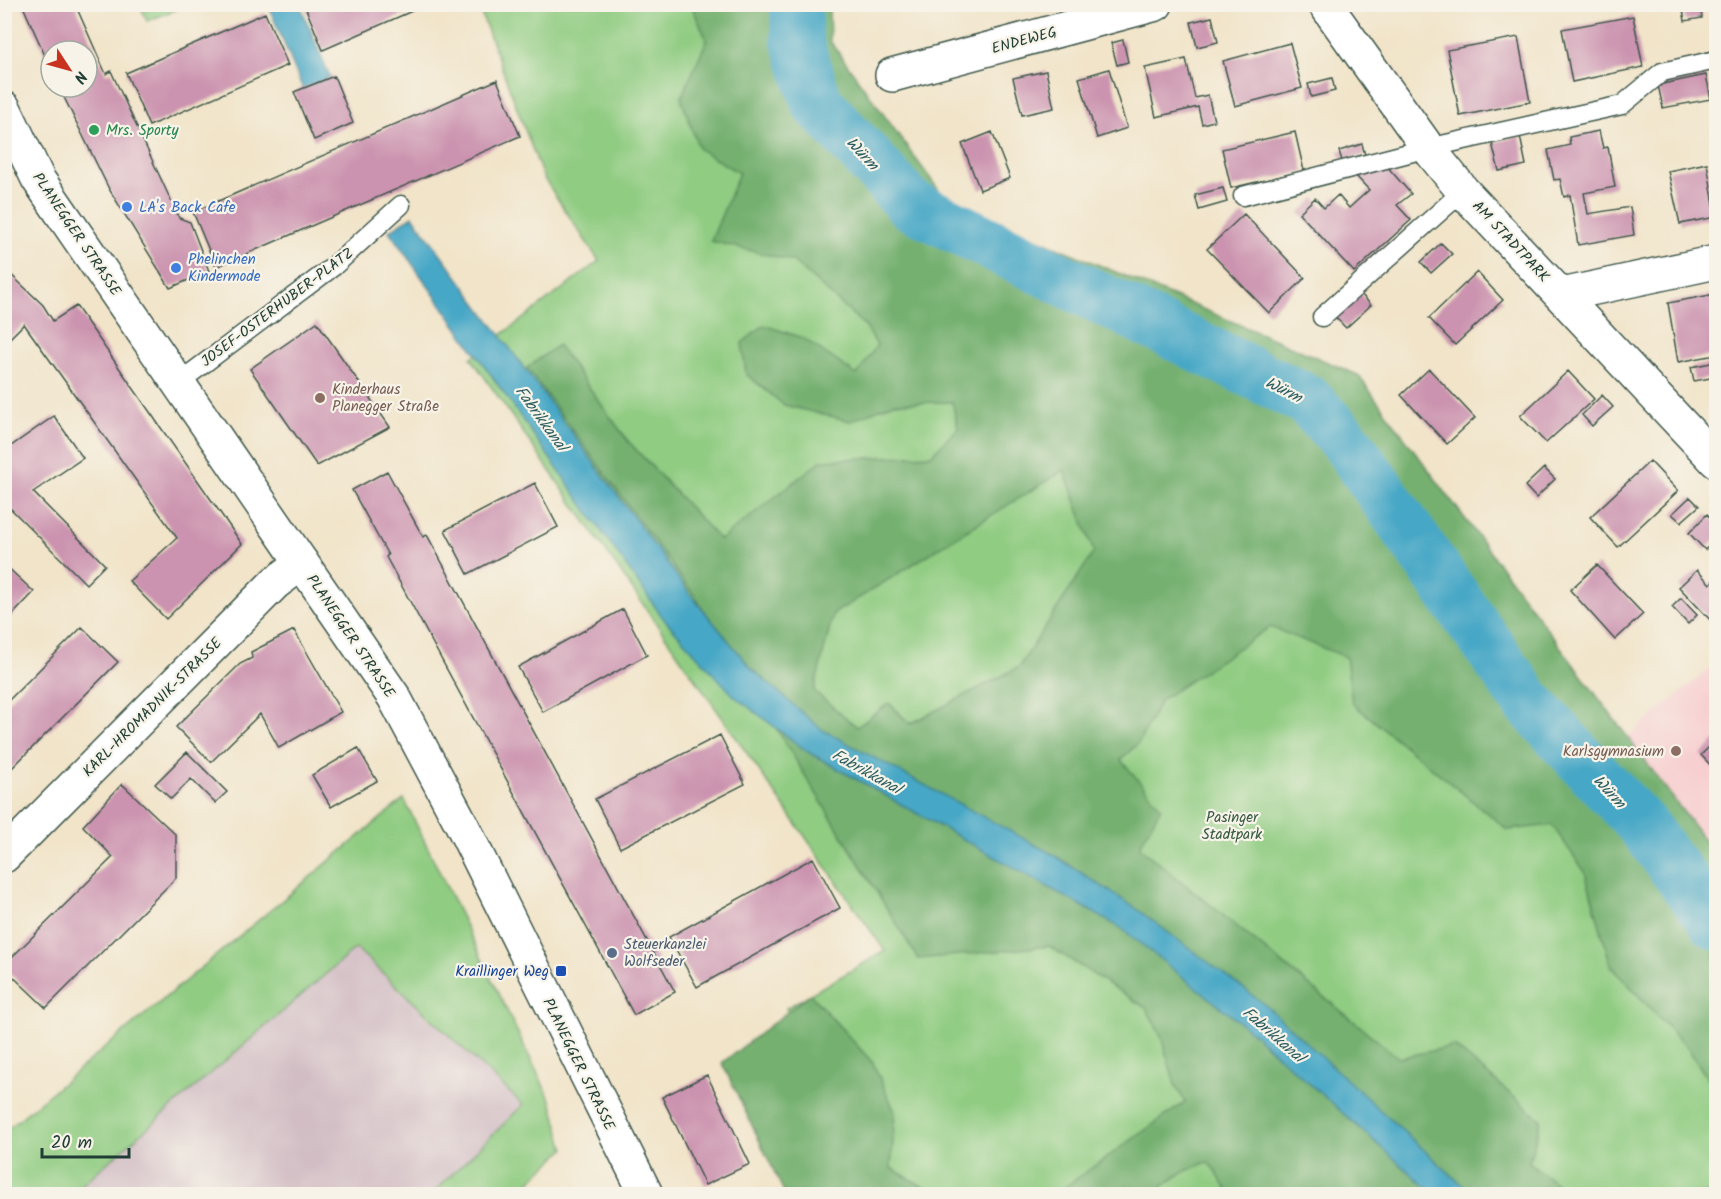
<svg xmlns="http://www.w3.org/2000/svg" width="1721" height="1199" font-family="Kalam,sans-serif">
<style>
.built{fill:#f7cfd0}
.industrial{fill:#d2bdc5}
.green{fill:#90cc82;stroke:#58845b;stroke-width:1.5}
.forest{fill:#74b070;stroke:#4a7652;stroke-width:1.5;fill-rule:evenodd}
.water{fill:#46a7c6;stroke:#32727d;stroke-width:1.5}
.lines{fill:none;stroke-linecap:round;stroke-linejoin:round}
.river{stroke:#46a7c6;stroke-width:52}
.building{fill:#cb93af}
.lane-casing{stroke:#3e564a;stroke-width:21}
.street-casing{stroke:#3e564a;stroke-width:36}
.secondary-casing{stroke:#3e564a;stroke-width:36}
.lane{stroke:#fff;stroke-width:18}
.street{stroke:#fff;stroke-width:33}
.secondary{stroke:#fff;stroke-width:33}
.leisure-dot{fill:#2e9e5b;stroke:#f7f3e8;stroke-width:2}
.shop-dot{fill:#3f7fe0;stroke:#f7f3e8;stroke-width:2}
.education-dot{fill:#8d6e63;stroke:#f7f3e8;stroke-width:2}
.service-dot{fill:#5c6f8a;stroke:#f7f3e8;stroke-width:2}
.transit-dot{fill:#1a4fb4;stroke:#f7f3e8;stroke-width:2}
.labels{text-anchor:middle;stroke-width:4.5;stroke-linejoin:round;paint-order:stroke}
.street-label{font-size:15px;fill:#1f3d34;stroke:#f7f3e8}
.leisure-label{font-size:15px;fill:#27864d;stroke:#f7f3e8;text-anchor:start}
.shop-label{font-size:15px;fill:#366cbe;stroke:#f7f3e8;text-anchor:start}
.education-label{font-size:15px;fill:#785e54;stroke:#f7f3e8;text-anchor:start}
.park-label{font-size:15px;fill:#365a44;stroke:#f7f3e8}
.service-label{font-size:15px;fill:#4e5e75;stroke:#f7f3e8;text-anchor:start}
.transit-label{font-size:15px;fill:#164399;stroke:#f7f3e8;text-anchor:end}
.water-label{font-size:16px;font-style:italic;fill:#2b5d60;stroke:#f7f3e8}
</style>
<rect width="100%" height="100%" fill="#f7f3e8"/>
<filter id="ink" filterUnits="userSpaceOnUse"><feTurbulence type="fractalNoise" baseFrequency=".0167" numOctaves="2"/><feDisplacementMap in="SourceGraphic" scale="12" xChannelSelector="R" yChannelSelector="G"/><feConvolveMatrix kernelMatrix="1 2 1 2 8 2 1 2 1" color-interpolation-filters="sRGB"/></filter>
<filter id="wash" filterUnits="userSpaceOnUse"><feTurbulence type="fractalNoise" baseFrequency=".008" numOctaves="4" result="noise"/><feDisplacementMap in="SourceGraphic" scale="24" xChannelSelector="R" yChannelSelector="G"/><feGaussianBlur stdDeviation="1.35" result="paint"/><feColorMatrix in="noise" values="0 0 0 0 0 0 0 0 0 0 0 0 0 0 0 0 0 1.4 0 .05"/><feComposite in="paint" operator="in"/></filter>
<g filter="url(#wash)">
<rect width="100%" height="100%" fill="#f1e4c9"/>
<!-- built -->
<path class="built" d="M1716,663V856L1626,738Z"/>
<!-- industrial -->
<path class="industrial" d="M356,948L523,1105L432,1194H71Z"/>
<!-- green -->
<path class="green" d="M140,5H188L147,21Z
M478,5H826L828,57L946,200L1358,375L1716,856V1194H883L786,1008L885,951L471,358L599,261L543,177Z
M404,799L551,1101L565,1149L516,1194H432L523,1105L356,948L71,1194H5V1131Z"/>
<!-- forest -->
<path class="forest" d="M691,5H829L830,41L946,200L1358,375L1716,856V1092L1689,1050L1611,966L1585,872L1552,825L1508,830L1352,703L1346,657L1270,627L1161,700L1139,742L1121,760L1161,807L1139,847L1399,1058L1454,1046L1541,1120L1529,1162L1569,1194H1230L1209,1162C1187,1168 1170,1179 1154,1194H1055L1185,1102L1175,1085L1161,1036L1146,1008L1049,946L918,959L696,598L527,368L558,345L628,441L720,540L822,460L931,455L958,428L952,402L894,403L850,421L784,405L746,374L742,343L764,325L803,338L857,375L877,345L865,326L793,261L711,241L739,173L699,149L681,98L707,40ZM1064,470L1094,552L1019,667L910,724L889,703L857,727L814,691L833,614Z
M810,994L873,1063L895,1112L891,1168L936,1194H785L722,1063Z"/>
<!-- water -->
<path class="water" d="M268,5H300L330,77L303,89Z
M413,216L690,594L752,669L821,729L1054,855L1134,907L1263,1003L1472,1194H1434L1248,1029L1121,928L808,752L734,696L663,618L389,231Z"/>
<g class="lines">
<!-- river -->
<path class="river" d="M796,4L797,40L817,103L911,205L1307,400L1344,439L1527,701L1642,825L1716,924"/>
</g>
<g id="blocks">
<!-- building -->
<path class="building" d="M22,4H75L106,74L111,71L179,218L190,222L209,271L170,288L109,189L59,87H87V51H51V69Z
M304,4H428L323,50Z
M1682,4H1700L1702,18L1685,21Z
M1716,8V37L1709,10Z
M265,13L288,65L149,126L126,73Z
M1633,16L1643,67L1572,82L1562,29Z
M1212,17L1218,42L1197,47L1191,22Z
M1518,37L1530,102L1460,116L1447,50Z
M1123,40L1128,62L1117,65L1111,43Z
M1290,43L1302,88L1235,106L1223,61Z
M1186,59L1195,98L1208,95L1214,121L1202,124L1198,107L1156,117L1145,68Z
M1109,69L1127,128L1097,138L1079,78Z
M1046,71L1054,108L1022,115L1013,78Z
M1706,75L1711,99L1663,108L1658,85Z
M334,76L353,123L314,140L294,92Z
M1332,78L1335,91L1311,97L1308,84Z
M497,80L520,136L216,267L193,212Z
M1599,131L1603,148L1608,147L1615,187L1584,193L1588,214L1630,207L1634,235L1578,245L1570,195L1564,197L1560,179L1554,180L1548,150L1570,145L1569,137Z
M992,132L1010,178L980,190L962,144Z
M1295,132L1304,171L1231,188L1222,149Z
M1520,136L1526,165L1499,171L1492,143Z
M1362,144L1365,155L1342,161L1339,151Z
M1707,163L1716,217L1680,224L1668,171Z
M1385,164L1411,194L1397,205L1411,220L1354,272L1299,213L1315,198L1324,208L1338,195L1349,208L1369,190L1356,176Z
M1223,188L1227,202L1199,210L1195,195Z
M1244,214L1305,278L1269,313L1207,249Z
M1441,243L1452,254L1431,273L1421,262Z
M4,268L43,305L53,321L76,306L242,544L166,619L129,581L177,538L24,324L4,344Z
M1477,272L1503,300L1455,345L1429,318Z
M1360,293L1371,305L1346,328L1335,317Z
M1716,294V355L1678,362L1668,303Z
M317,322L390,427L317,466L250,369Z
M1716,362V377L1694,381L1691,367Z
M1429,369L1475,418L1447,444L1401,395Z
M1568,371L1594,399L1546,443L1520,416Z
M1602,395L1613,407L1592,426L1582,415Z
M54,416L83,458L33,492L105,565L86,584L4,502V451Z
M1650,461L1678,491L1618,547L1590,517Z
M1544,468L1555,479L1536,498L1525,486Z
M387,471L423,537L427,535L675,992L634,1015L386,557L388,555L352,490Z
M535,483L558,527L468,574L445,530Z
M1690,497L1699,506L1681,522L1672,514Z
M1707,514L1716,524V539L1705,550L1689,533Z
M4,564L34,592L4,624Z
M1597,565L1643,614L1615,640L1570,590Z
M1697,570L1710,584L1716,578V626L1679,587Z
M1681,598L1697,615L1688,624L1672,607Z
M623,609L647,655L543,712L518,667Z
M82,627L118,662L4,776V705Z
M294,630L341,712L279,748L260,714L211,762L176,727L240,664L252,658L251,652Z
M720,735L745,784L620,848L595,799Z
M1716,740V771L1701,755Z
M358,748L377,781L331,807L312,775Z
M187,752L227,792L215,803L191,779L171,799L155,784Z
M122,784L176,835V878L46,1008L4,968V965L113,857L83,826Z
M813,858L840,908L697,987L669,937Z
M707,1075L750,1164L705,1185L662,1097Z"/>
</g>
</g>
<g filter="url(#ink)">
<use href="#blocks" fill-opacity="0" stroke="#3e564a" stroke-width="1.5"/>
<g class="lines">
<defs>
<path id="lane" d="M1243,196L1428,148L1622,105L1662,72L1716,60
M1322,317L1463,191
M178,383L334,266L401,205"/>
<path id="street" d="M1325,4L1428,148L1463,191L1716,461
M892,75L1156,4
M1562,295L1716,262
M4,856L275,583L302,563"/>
<path id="secondary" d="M4,108L38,179L394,697L461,823L646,1194"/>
</defs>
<!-- lane casing -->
<use href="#lane" class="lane-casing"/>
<!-- street casing -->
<use href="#street" class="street-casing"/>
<!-- secondary casing -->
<use href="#secondary" class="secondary-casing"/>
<!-- lane -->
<use href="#lane" class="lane"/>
<!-- street -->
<use href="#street" class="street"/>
<!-- secondary -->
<use href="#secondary" class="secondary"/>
</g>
</g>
<!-- markers -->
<circle class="leisure-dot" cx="94" cy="130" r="6"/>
<g class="shop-dot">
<circle cx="127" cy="207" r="6"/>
<circle cx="176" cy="268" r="6"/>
</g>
<g class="education-dot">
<circle cx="320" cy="398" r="6"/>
<circle cx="1676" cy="751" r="6"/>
</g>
<circle class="service-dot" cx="612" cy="953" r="6"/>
<rect class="transit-dot" x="555" y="965" width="12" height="12" rx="3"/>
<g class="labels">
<!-- street labels -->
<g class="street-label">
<text transform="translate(1024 40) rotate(-15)" y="5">ENDEWEG</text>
<text transform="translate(77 234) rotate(56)" y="5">PLANEGGER STRASSE</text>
<text transform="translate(1511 241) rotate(47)" y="5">AM STADTPARK</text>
<text transform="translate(277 307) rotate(-37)" y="5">JOSEF-OSTERHUBER-PLATZ</text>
<text transform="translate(351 636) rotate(56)" y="5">PLANEGGER STRASSE</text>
<text transform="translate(152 707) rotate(-45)" y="5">KARL-HROMADNIK-STRASSE</text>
<text transform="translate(579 1064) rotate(64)" y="5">PLANEGGER STRASSE</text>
</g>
<!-- leisure labels -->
<g class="leisure-label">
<text x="106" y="135">Mrs. Sporty</text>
</g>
<!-- shop labels -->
<g class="shop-label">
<text x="139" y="212">LA's Back Cafe</text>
<text x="188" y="264">Phelinchen<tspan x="188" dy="17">Kindermode</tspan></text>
</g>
<!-- education labels -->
<g class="education-label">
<text x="332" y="394">Kinderhaus<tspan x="332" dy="17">Planegger Straße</tspan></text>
<text x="1664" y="756" text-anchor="end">Karlsgymnasium</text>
</g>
<!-- park labels -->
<g class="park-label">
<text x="1232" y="822">Pasinger<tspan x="1232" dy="17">Stadtpark</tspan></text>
</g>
<!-- service labels -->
<g class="service-label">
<text x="624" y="949">Steuerkanzlei<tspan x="624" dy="17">Wolfseder</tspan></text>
</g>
<!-- transit labels -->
<g class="transit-label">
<text x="549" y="976">Kraillinger Weg</text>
</g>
<!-- water labels -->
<g class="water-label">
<text transform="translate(863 153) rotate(47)" y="6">Würm</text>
<text transform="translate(1284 389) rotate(27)" y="6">Würm</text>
<text transform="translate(542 418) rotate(54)" y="6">Fabrikkanal</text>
<text transform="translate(867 771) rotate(29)" y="6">Fabrikkanal</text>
<text transform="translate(1610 791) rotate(47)" y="6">Würm</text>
<text transform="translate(1274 1034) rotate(41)" y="6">Fabrikkanal</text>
</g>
</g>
<!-- margin -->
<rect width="1721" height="1199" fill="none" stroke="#f7f3e8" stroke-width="24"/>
<!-- north arrow -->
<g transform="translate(69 69) rotate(126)"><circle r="28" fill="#f7f3e8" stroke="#a1aaa0" stroke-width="1.5"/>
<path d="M0-4.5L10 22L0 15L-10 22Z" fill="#c8321e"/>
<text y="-9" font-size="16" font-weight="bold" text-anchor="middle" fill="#1f3d34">N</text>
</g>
<!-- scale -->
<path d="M42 1148v9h87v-9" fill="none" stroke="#1f3d34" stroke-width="3"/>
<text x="51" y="1148" font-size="18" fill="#1f3d34" stroke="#f7f3e8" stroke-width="4.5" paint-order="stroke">20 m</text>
</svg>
